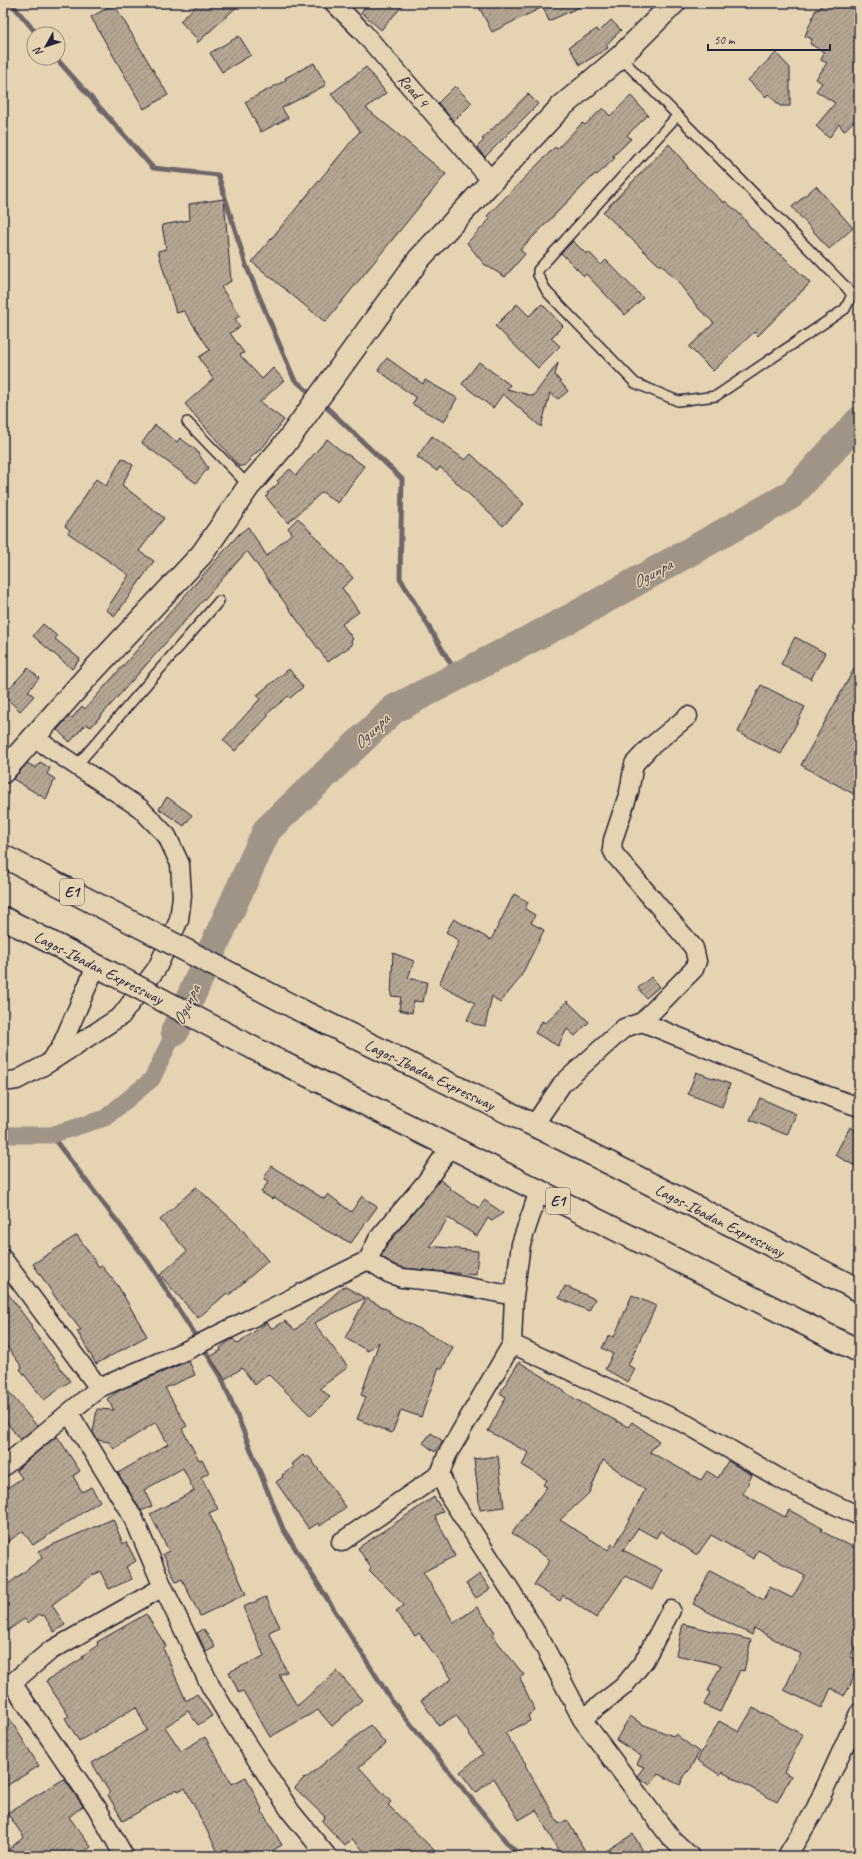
<svg xmlns="http://www.w3.org/2000/svg" width="862" height="1859" font-family="Caveat,sans-serif">
<style>
.lines{fill:none;stroke-linecap:round;stroke-linejoin:round}
.stream{stroke:#6e6669;stroke-width:5}
.canal{stroke:#a09487;stroke-width:17}
.river{stroke:#a09487;stroke-width:29}
.building{fill:url(#building-hatch);stroke:#22223b;fill-rule:evenodd}
.service-casing{stroke:#22223b;stroke-width:12}
.minor-casing{stroke:#22223b;stroke-width:21}
.tertiary-casing{stroke:#22223b;stroke-width:25}
.motorway-casing{stroke:#22223b;stroke-width:25}
.service{stroke:#e6d3b1;stroke-width:9}
.minor{stroke:#e6d3b1;stroke-width:18}
.tertiary{stroke:#e6d3b1;stroke-width:22}
.motorway{stroke:#e6d3b1;stroke-width:22}
.motorway-bridge-casing{stroke:#22223b;stroke-width:25;stroke-linecap:butt}
.motorway-bridge{stroke:#e6d3b1;stroke-width:22}
.labels{text-anchor:middle;stroke-width:3;stroke-linejoin:round;paint-order:stroke}
.shield{fill:#e6d3b1;stroke:#5d575e;stroke-width:1}
.shield-label{font-size:15px;font-weight:bold;fill:#22223b}
.street-label{font-size:16px;fill:#22223b;stroke:#e6d3b1}
.water-label{font-size:17px;font-style:italic;fill:#423e4e;stroke:#e6d3b1}
</style>
<defs>
<pattern id="building-hatch" width="6" height="6" patternUnits="userSpaceOnUse"><rect width="6" height="6" fill="#b6a793"/><path d="M-1 1l2-2M0 6l6-6M5 7l2-2" fill="none" stroke="#948879"/></pattern>
</defs>
<rect width="100%" height="100%" fill="#e6d3b1"/>
<filter id="ink" filterUnits="userSpaceOnUse"><feTurbulence type="fractalNoise" baseFrequency=".025" numOctaves="2"/><feDisplacementMap in="SourceGraphic" scale="8" xChannelSelector="R" yChannelSelector="G"/><feConvolveMatrix kernelMatrix="1 2 1 2 8 2 1 2 1" color-interpolation-filters="sRGB"/></filter>
<g filter="url(#ink)">
<g class="lines">
<!-- stream -->
<path class="stream" d="M11,3L37,34
M56,58L153,168L218,175L246,265L294,379L313,396
M321,402L402,479L400,578L458,676
M51,1135L149,1263L221,1376L283,1529L392,1701L508,1844L521,1856"/>
<!-- canal -->
<path class="canal" d="M3,1135H51L105,1118L152,1079L175,1031"/>
<!-- river -->
<path class="river" d="M175,1031L267,830L394,709L573,617L791,495L859,421"/>
</g>
<!-- building -->
<path class="building" d="M199,3H241L197,43V39L180,21Z
M369,3H405L381,30L361,12Z
M477,3H588L549,21L543,7L492,32Z
M822,3H859V116L844,131L839,124L829,138L816,126L835,103L816,91L822,83L816,79L827,63L821,60L824,52L810,44L812,39L805,36L816,9L819,10Z
M114,4L168,95L144,109L91,17Z
M611,20L621,30L606,45L608,48L580,65L569,47L597,29L599,32Z
M239,36L251,55L222,72L210,53Z
M776,53L790,68V106H780L768,94L766,97L748,80Z
M314,63L326,85L282,108L288,118L261,132L245,102L286,80L285,78Z
M366,67L386,93L366,108L446,174L325,322L252,262L360,131L331,94Z
M455,86L472,103L454,121L438,103Z
M528,94L538,104L485,157L477,147L484,140L482,139Z
M631,96L648,115L627,135L631,139L613,156L615,158L597,175L595,174L520,250L525,254L505,277L484,264L467,243L490,219L487,216L555,147L557,149L582,123L585,125L603,108L610,116Z
M669,144L688,167L687,168L724,203L725,201L741,215L751,228L780,255L781,254L810,283L758,336L754,332L713,371L689,347L714,323L699,309L678,282L661,264L660,266L603,212Z
M816,186L853,228L829,249L792,207Z
M224,199L231,281L221,287L240,316L235,319L240,327L230,333L244,353L240,355L262,379L273,368L284,380L260,402L284,420L263,447L249,459L251,460L244,466H239L185,404L213,379L199,357L210,350L184,311L176,313L158,251L166,249L162,225L190,220L189,204Z
M573,241L586,254L589,252L601,265L606,260L643,298L625,315L586,274L584,276L561,253Z
M517,304L529,316L542,304L563,326L551,338L560,346L538,368L495,326Z
M387,358L423,384L425,380L457,398L444,422L412,404L416,398L378,370Z
M479,362L510,385L507,389L533,396L558,363L555,375L568,391L558,399L550,393L541,427L503,394L493,408L462,384Z
M155,425L177,442L180,438L196,450L208,468L196,483L142,443Z
M432,436L465,460L471,454L524,504L503,526L440,467L437,471L417,457Z
M327,439L346,455L347,454L364,466L338,503L322,492L288,523L266,497L268,495L267,493L279,483L277,481L290,469L296,475Z
M122,458L133,465L122,485L164,518L139,551L154,561L115,616L106,610L129,575L68,533L70,530L65,526L96,479L106,486Z
M298,518L353,578L342,588L359,612L342,624L353,639L351,641L352,645L328,662L247,551L91,727L86,724L70,742L57,730L70,716L72,718L82,706L85,709L239,534L248,527L267,556L292,533L288,528Z
M43,624L57,636L55,639L80,659L72,669L33,636Z
M795,637L825,653L811,679L781,664Z
M859,660V797L801,765Z
M28,668L39,678L28,691L34,696L20,711L3,695Z
M289,669L303,687L290,698L288,696L267,714L269,715L235,751L223,740L260,699L257,695Z
M761,685L805,707L781,754L738,732Z
M40,762L50,768L47,774L55,779L46,799L13,779L27,763L36,768Z
M167,797L192,815L184,826L159,809Z
M514,894L528,902L525,909L535,915L531,923L544,930L520,978L500,1003L492,996L485,1026L474,1024L467,1020L475,1003L439,984L459,941L446,932L454,919L491,940Z
M393,953L414,961L408,978L427,982L423,1002L414,1001L412,1013L399,1010L401,997L391,996Z
M651,977L659,987L646,998L638,988Z
M567,1001L589,1022L575,1036L567,1029L558,1046L535,1033L542,1021L546,1023Z
M696,1072L730,1084L722,1107L688,1094Z
M760,1098L796,1114L787,1135L750,1120Z
M850,1127L859,1132V1168L835,1155Z
M271,1166L324,1199L328,1194L351,1212L362,1196L377,1207L351,1243L325,1230L274,1197L272,1199L261,1192L269,1181L264,1179Z
M440,1180L451,1188L450,1189L479,1208L484,1200L503,1213L492,1221L488,1218L477,1236L448,1218L430,1246L478,1251L476,1275L404,1268L393,1264L381,1256L387,1245Z
M196,1187L240,1227L268,1261L229,1295L227,1293L198,1318L160,1275L187,1251L160,1220Z
M77,1235L99,1267L101,1265L118,1286L147,1336L96,1364L77,1331L81,1330L58,1301L33,1264Z
M344,1286L365,1298L314,1323L348,1367L320,1388L330,1397L311,1416L268,1374L255,1385L242,1368L225,1379L210,1357L221,1350L220,1348L230,1340L233,1339L238,1344L267,1322L272,1329L285,1321L295,1330Z
M565,1286L595,1299L589,1311L559,1298Z
M3,1287L32,1326L31,1328L70,1381L44,1400L20,1369L22,1367L3,1341Z
M632,1295L656,1306L628,1365L635,1369L628,1382L605,1369L613,1354L602,1348L609,1335L614,1337Z
M366,1298L390,1311L389,1313L453,1347L442,1369L439,1367L421,1417L401,1410L392,1433L357,1419L366,1397L361,1395L379,1342L368,1351L345,1338Z
M189,1361L195,1375L165,1388L187,1426L182,1429L199,1460L202,1459L209,1473L201,1477L218,1509L209,1513L246,1594L200,1616L182,1579L176,1582L163,1554L169,1551L150,1514L194,1491L183,1468L144,1490L152,1506L141,1511L118,1473L168,1444L156,1422L114,1449L109,1442L98,1440L93,1433L97,1409L114,1410L107,1399L120,1390Z
M519,1362L544,1377L575,1399L628,1427L632,1422L659,1441L650,1452L701,1480L707,1471L718,1478L728,1461L752,1475L743,1494L785,1517L789,1510L822,1528L821,1531L859,1550V1640L850,1657L859,1660L850,1686L844,1696L831,1688L822,1708L784,1690L801,1654L754,1628L752,1635L693,1604L710,1571L764,1600L770,1587L792,1598L805,1576L758,1550L754,1559L711,1535L697,1555L660,1531L656,1538L638,1528L623,1550L662,1570L652,1590L625,1576L596,1618L563,1595L560,1601L534,1585L550,1560L512,1533L547,1487L543,1485L547,1480L522,1465L529,1453L488,1431L506,1397L500,1393ZM603,1460L645,1490L615,1546L612,1544L608,1550L560,1520L589,1493Z
M3,1385L37,1426L20,1440L3,1417Z
M431,1433L443,1441L435,1452L423,1443Z
M57,1436L80,1471L73,1476L82,1492L91,1487L100,1501L33,1545L23,1531L3,1545V1491L22,1478L16,1470Z
M303,1455L305,1458L307,1456L310,1458L346,1507L320,1526L318,1523L309,1529L276,1482L283,1477L282,1475L294,1467L292,1464Z
M498,1456L504,1507L480,1510L474,1459Z
M434,1497L443,1511L435,1516L455,1556L423,1572L454,1623L477,1607L495,1632L492,1635L524,1675L520,1678L535,1711L528,1715L530,1721L505,1733L526,1764L525,1765L559,1824L567,1820L588,1856H561L536,1810L519,1820L494,1778L476,1793L460,1772L483,1754L456,1715L439,1726L421,1700L452,1679L419,1633L415,1636L396,1612L404,1605L369,1570L371,1568L358,1548Z
M113,1519L123,1544L126,1542L136,1561L126,1567L132,1579L109,1589L100,1571L83,1581L52,1605L65,1625L54,1632L44,1615L42,1616L40,1614L28,1623L24,1619L3,1634V1588L42,1558L38,1551Z
M480,1574L490,1589L476,1598L466,1584Z
M266,1597L280,1627L269,1632L287,1672L279,1675L297,1706L337,1671L362,1700L332,1726L318,1710L270,1737L243,1691L239,1693L229,1672L264,1656L243,1607Z
M146,1614L166,1646L163,1648L186,1701L197,1694L212,1716L198,1725L188,1711L165,1727L181,1751L205,1737L232,1784L246,1777L262,1809L261,1810L282,1845L263,1856H220L185,1788L178,1791L177,1789L123,1821L108,1795L110,1793L92,1763L147,1730L136,1707L79,1741L65,1718L69,1716L46,1681L83,1658L82,1656L98,1645L97,1642Z
M683,1624L751,1640L744,1671L740,1670L720,1712L704,1705L710,1692L708,1691L721,1665L676,1655Z
M204,1629L215,1647L206,1652L197,1633Z
M3,1708L39,1766L3,1788Z
M753,1708L803,1735L784,1772L791,1776L777,1802L722,1772L720,1775L697,1760L719,1721L739,1732Z
M630,1716L642,1724L673,1736L675,1734L699,1752L688,1772L687,1771L680,1785L658,1774L650,1785L637,1776L644,1767L637,1764L641,1756L616,1740Z
M370,1725L386,1744L359,1767L391,1802L388,1805L440,1856H369L352,1839L345,1846L322,1821L325,1817L295,1788L304,1778L305,1779Z
M64,1779L83,1806L69,1817L91,1847L78,1856H3V1854L24,1837L7,1813Z
M633,1834L646,1856H598Z"/>
<g class="lines">
<defs>
<path id="service" d="M620,57L846,287L852,295L845,309L716,396L678,401L635,383L547,292L538,275V270L677,116
M187,422L249,486
M76,766L219,601"/>
<path id="minor" d="M334,3L362,31L491,180
M642,1022L694,969L697,961L694,948L615,855L612,849L613,840L629,792L634,764L649,748L688,716
M52,1058L60,1049L96,966
M3,1082L17,1080L47,1064L121,1016L157,968L179,920L182,896L180,864L167,836L140,808L33,737
M534,1125L562,1084L624,1028L642,1022L800,1086L859,1107
M3,1259L99,1388
M368,1260L388,1273L402,1278L443,1282L514,1296
M512,1344L688,1425L784,1481L859,1516
M69,1413L134,1519L163,1587L211,1687L231,1720L291,1812L327,1856
M3,1467L99,1388L187,1350L368,1260L378,1239L426,1182L450,1147
M440,1474L450,1497L511,1591L544,1646L582,1719L670,1837L690,1856
M341,1542L440,1474L447,1455L512,1344L514,1296L521,1244L539,1191
M12,1683L97,1808L124,1856
M3,1686L12,1683L50,1651L163,1587
M582,1719L624,1686L644,1661L671,1610
M787,1856L814,1812L859,1713"/>
<path id="tertiary" d="M3,772L87,677L202,554L249,486L285,444L419,259L561,107L620,57L674,3"/>
<path id="motorway" d="M3,856L141,927
M3,918L109,972
M300,1010L570,1143L859,1290
M257,1050L859,1351"/>
</defs>
<!-- service casing -->
<use href="#service" class="service-casing"/>
<!-- minor casing -->
<use href="#minor" class="minor-casing"/>
<!-- tertiary casing -->
<use href="#tertiary" class="tertiary-casing"/>
<!-- motorway casing -->
<use href="#motorway" class="motorway-casing"/>
<!-- service -->
<use href="#service" class="service"/>
<!-- minor -->
<use href="#minor" class="minor"/>
<!-- tertiary -->
<use href="#tertiary" class="tertiary"/>
<!-- motorway -->
<use href="#motorway" class="motorway"/>
<defs>
<path id="motorway-bridge" d="M141,927L300,1010
M109,972L257,1050"/>
</defs>
<!-- motorway-bridge casing -->
<use href="#motorway-bridge" class="motorway-bridge-casing"/>
<!-- motorway-bridge -->
<use href="#motorway-bridge" class="motorway-bridge"/>
</g>
</g>
<g class="labels">
<!-- shield labels -->
<g class="shield">
<rect x="60" y="879" width="24" height="26" rx="3"/>
<rect x="546" y="1188" width="24" height="26" rx="3"/>
</g>
<g class="shield-label">
<text x="72" y="897">E1</text>
<text x="558" y="1206">E1</text>
</g>
<!-- street labels -->
<g class="street-label">
<text transform="translate(414 90) rotate(49)" y="6">Road 4</text>
<text transform="translate(99 967) rotate(27)" y="6">Lagos-Ibadan Expressway</text>
<text transform="translate(430 1074) rotate(26)" y="6">Lagos-Ibadan Expressway</text>
<text transform="translate(720 1220) rotate(27)" y="6">Lagos-Ibadan Expressway</text>
</g>
<!-- water labels -->
<g class="water-label">
<text transform="translate(652 573) rotate(-29)" y="6">Ogunpa</text>
<text transform="translate(371 731) rotate(-44)" y="6">Ogunpa</text>
<text transform="translate(186 1005) rotate(-65)" y="6">Ogunpa</text>
</g>
</g>
<!-- margin -->
<rect width="862" height="1859" fill="none" stroke="#e6d3b1" stroke-width="16"/>
<rect x="8" y="8" width="846" height="1843" fill="none" stroke="#22223b" stroke-width="1.5" filter="url(#ink)"/>
<!-- north arrow -->
<g transform="translate(46 46) rotate(231)"><circle r="19" fill="#e6d3b1" stroke="#988c82"/>
<path d="M0-3L7 15L0 10L-7 15Z" fill="#22223b"/>
<text y="-6" font-size="11" font-weight="bold" text-anchor="middle" fill="#22223b">N</text>
</g>
<!-- scale -->
<path d="M708 44v6h122v-6" fill="none" stroke="#22223b" stroke-width="2"/>
<text x="714" y="44" font-size="12" fill="#22223b" stroke="#e6d3b1" stroke-width="3" paint-order="stroke">50 m</text>
</svg>
